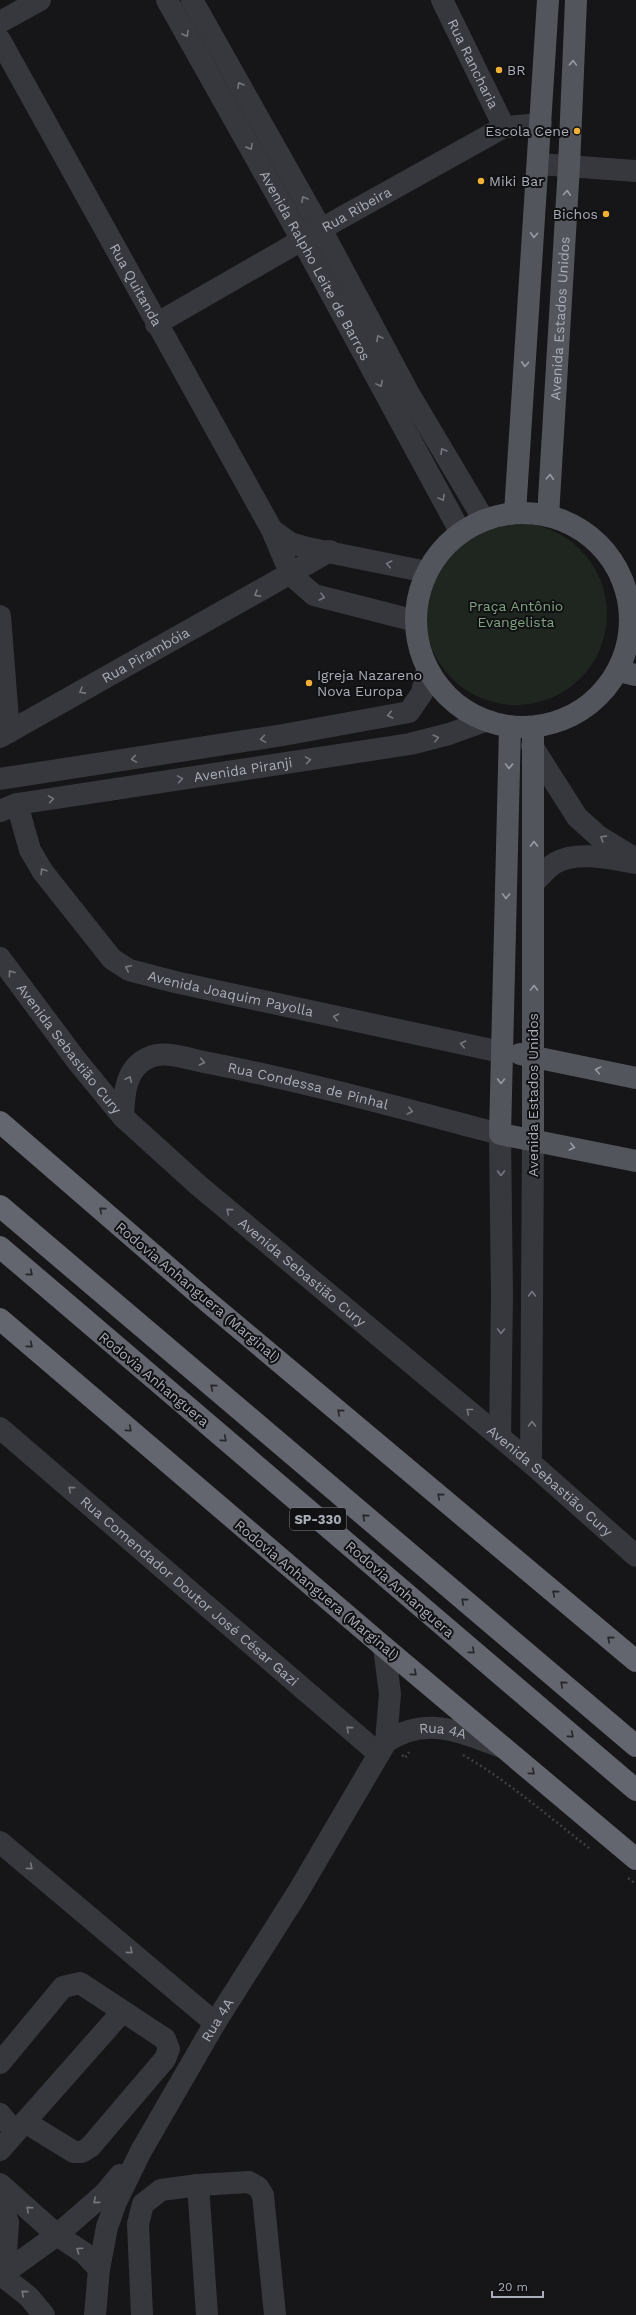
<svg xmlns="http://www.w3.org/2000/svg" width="636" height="2315" font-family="'Work Sans',sans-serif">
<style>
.green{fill:#1e261f}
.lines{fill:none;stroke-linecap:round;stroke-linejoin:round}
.path{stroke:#3d3f44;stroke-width:2.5;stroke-dasharray:2 3;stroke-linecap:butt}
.minor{stroke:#37383d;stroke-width:22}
.major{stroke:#53555c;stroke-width:22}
.highway{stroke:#63666e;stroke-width:22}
.oneway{stroke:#757881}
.oneway2{stroke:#979ba6}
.oneway3{stroke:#26262a}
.poi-dot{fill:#f2b134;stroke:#111113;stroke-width:1.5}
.labels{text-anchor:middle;stroke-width:4;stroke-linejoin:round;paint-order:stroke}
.shield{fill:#111113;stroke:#7b7e86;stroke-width:1}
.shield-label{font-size:13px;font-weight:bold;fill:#a8adb8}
.street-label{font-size:14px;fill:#a8adb8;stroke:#111113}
.poi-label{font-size:14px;fill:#a8adb8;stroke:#111113;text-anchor:start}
.park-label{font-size:14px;fill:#7fa381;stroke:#111113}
</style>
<rect width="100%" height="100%" fill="#161618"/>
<!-- green -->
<path class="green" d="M425 614a91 91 0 1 1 182 0a91 91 0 1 1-182 0Z"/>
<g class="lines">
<!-- path -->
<path class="path" d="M402,1755L405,1758L409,1752
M463,1755C508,1781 548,1816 589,1848
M628,1878L636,1884"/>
<!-- minor -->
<g class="minor">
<path id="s1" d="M167,0L302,240L461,533"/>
<path d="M192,0L321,229L408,392L484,520"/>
<path id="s2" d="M442,0L504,127"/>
<path d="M0,22L40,0"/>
<path id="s3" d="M0,40L272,530L291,575L314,595L416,621"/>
<path d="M539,164L636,171"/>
<path id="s4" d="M156,324L321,229L504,127L541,124"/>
<path d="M272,530L290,543L308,548L427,572"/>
<path d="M0,616L9,732"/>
<path id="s5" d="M0,737L330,551"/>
<path d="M532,746L577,817L598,836L636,859"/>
<path d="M0,779L283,735L409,712L422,693L427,669"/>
<path id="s6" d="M17,804L30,850L43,872L112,959L129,970L175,982L501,1052"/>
<path id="s7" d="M0,811L17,804L410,744L449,734L485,721"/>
<path d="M534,882C541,876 547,868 555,863C578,850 612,859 636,863"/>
<path id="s8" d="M0,958L77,1061L123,1117L198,1185L531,1463L636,1556"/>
<path id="s9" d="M123,1117C124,1094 125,1067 150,1057C167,1050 191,1060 209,1063C307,1082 404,1109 500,1134L502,1296L500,1437"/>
<path id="s10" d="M0,1428L379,1754"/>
<path d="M531,1463L533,1139"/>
<path id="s11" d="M386,1742C427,1715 459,1732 502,1747"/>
<path d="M0,1842L215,2023"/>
<path d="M0,2063L63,1987L80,1983L165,2039L169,2049L165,2059L90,2147L82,2152H74L25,2122"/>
<path d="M0,2114L15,2132"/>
<path d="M0,2150L122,2012"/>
<path d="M0,2184L57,2235L84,2253L99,2269"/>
<path d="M198,2185L207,2315"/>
<path d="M0,2199L8,2222L5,2271"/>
<path d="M0,2274L29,2297L44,2315"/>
<path d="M0,2276L57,2235L104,2194L120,2175"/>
<path id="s12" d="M95,2315L99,2269L107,2227L116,2202L141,2151L215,2023L298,1892L386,1742L390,1694L384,1647"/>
<path d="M142,2315L138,2224L143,2204L161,2190L198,2185L249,2182L258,2187L263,2195L275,2315"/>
</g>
<!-- major -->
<g class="major">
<path d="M515,513L548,0"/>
<circle cx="523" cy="620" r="107"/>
<path id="s13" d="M548,516L569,166L576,0"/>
<path d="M618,671L636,675"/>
<path d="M510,727L500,1134L636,1161"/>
<path d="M533,727V1139"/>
<path d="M520,1054L636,1078"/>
</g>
<!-- highway -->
<path class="highway" d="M0,1122L208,1302L636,1661
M0,1206L636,1746
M0,1247L636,1790
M0,1319L384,1647L636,1859"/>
</g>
<!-- one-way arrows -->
<defs><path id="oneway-chevron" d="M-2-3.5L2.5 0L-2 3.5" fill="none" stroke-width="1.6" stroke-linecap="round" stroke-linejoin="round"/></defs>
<g class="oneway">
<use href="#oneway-chevron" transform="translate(186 34) rotate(61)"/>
<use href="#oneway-chevron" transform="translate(240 85) rotate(-119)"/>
<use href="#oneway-chevron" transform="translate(250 147) rotate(61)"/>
<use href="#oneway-chevron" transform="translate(304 199) rotate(-119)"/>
<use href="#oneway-chevron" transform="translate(379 338) rotate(-118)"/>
<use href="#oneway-chevron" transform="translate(380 384) rotate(62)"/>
<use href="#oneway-chevron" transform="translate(443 451) rotate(-121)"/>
<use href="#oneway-chevron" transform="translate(442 498) rotate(62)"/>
<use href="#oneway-chevron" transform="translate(389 564) rotate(-168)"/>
<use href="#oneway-chevron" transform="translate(257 594) rotate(151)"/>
<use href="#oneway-chevron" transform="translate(322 597) rotate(14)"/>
<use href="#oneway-chevron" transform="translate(82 691) rotate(151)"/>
<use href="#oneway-chevron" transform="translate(390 715) rotate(169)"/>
<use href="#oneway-chevron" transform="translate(436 738) rotate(-14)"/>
<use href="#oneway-chevron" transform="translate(263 739) rotate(171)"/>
<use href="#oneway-chevron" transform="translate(134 759) rotate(171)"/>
<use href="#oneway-chevron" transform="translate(308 760) rotate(-9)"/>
<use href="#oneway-chevron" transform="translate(180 779) rotate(-9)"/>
<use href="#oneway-chevron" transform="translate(51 799) rotate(-9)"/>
<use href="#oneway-chevron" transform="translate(603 838) rotate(-148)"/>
<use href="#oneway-chevron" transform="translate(43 871) rotate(-123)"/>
<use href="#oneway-chevron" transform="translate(128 968) rotate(-154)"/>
<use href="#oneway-chevron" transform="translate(11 973) rotate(-126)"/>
<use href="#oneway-chevron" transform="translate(336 1017) rotate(-168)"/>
<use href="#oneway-chevron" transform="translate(463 1044) rotate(-168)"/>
<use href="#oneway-chevron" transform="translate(202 1062) rotate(11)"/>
<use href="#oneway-chevron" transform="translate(129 1079) rotate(-65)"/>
<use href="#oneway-chevron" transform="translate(410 1111) rotate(14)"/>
<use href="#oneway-chevron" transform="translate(501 1173) rotate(90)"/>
<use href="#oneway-chevron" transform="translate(229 1211) rotate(-140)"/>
<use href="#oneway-chevron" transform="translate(532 1294) rotate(-90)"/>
<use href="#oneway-chevron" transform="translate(501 1331) rotate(91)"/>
<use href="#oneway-chevron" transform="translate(469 1411) rotate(-141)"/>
<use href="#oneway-chevron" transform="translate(532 1424) rotate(-90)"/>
<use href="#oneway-chevron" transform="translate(71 1489) rotate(-139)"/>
<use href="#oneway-chevron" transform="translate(349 1729) rotate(-139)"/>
<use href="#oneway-chevron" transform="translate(30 1867) rotate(40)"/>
<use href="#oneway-chevron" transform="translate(130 1951) rotate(40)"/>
<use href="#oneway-chevron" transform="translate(96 2201) rotate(139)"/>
<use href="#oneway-chevron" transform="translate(29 2209) rotate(-138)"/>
<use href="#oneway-chevron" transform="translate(79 2250) rotate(-146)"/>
<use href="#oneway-chevron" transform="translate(24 2293) rotate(-140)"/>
</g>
<g class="oneway2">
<use href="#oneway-chevron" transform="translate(573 63) rotate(-88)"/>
<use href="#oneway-chevron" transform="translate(567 193) rotate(-86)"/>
<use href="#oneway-chevron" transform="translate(534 235) rotate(94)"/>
<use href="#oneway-chevron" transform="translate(525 364) rotate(94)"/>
<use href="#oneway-chevron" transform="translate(550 477) rotate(-87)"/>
<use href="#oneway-chevron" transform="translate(509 766) rotate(92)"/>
<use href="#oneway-chevron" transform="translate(534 844) rotate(-91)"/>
<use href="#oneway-chevron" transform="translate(506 896) rotate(92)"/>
<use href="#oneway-chevron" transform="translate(534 988) rotate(-90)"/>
<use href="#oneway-chevron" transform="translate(598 1070) rotate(-168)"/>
<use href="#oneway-chevron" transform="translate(501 1081) rotate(91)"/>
<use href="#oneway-chevron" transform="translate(572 1147) rotate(12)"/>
</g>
<g class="oneway3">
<use href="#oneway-chevron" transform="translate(102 1210) rotate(-139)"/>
<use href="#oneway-chevron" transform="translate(30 1273) rotate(40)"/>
<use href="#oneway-chevron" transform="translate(30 1345) rotate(40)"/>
<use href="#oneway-chevron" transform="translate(213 1387) rotate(-140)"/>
<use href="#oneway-chevron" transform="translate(340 1412) rotate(-140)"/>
<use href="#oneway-chevron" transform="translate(129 1429) rotate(40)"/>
<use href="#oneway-chevron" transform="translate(224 1439) rotate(40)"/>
<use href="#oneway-chevron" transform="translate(440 1496) rotate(-140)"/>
<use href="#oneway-chevron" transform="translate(365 1517) rotate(-140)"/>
<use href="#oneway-chevron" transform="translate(555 1593) rotate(-140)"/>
<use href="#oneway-chevron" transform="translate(464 1601) rotate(-140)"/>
<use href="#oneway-chevron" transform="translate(610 1639) rotate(-140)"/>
<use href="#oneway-chevron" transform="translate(472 1651) rotate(41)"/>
<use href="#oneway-chevron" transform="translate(414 1673) rotate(40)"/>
<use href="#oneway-chevron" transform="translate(563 1684) rotate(-140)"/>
<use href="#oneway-chevron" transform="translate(571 1735) rotate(40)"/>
<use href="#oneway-chevron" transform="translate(532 1772) rotate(40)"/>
</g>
<!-- markers -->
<g class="poi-dot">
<circle cx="499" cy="70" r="4"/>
<circle cx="577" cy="131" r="4"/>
<circle cx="481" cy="181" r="4"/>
<circle cx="606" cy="214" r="4"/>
<circle cx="309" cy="683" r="4"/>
</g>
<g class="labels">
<!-- shield labels -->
<rect class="shield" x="290" y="1508" width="56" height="22" rx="3"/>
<g class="shield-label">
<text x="318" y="1524">SP-330</text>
</g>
<!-- street labels -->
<g class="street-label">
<text dy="5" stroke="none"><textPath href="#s2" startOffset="71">Rua Rancharia</textPath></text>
<text dy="5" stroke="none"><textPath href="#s4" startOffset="231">Rua Ribeira</textPath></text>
<text dy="5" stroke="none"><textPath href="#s1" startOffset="304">Avenida Ralpho Leite de Barros</textPath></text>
<text dy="5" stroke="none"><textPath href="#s3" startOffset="280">Rua Quitanda</textPath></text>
<text dy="5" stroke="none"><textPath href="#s13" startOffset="198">Avenida Estados Unidos</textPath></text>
<text dy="5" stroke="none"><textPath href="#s5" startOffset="167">Rua Pirambóia</textPath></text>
<text dy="5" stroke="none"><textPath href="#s7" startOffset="247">Avenida Piranji</textPath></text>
<text dy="5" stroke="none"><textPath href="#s6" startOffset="309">Avenida Joaquim Payolla</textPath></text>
<text dy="5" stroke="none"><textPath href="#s8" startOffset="114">Avenida Sebastião Cury</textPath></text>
<text dy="5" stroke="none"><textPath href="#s9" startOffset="232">Rua Condessa de Pinhal</textPath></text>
<text transform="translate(533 1095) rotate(-90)" y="5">Avenida Estados Unidos</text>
<text dy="5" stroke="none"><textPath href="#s8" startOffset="438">Avenida Sebastião Cury</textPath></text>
<text transform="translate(198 1292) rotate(40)" y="5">Rodovia Anhanguera (Marginal)</text>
<text transform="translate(154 1379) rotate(40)" y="5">Rodovia Anhanguera</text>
<text dy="5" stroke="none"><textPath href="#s8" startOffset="762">Avenida Sebastião Cury</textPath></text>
<text transform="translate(400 1589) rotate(41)" y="5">Rodovia Anhanguera</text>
<text transform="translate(317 1590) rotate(40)" y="5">Rodovia Anhanguera (Marginal)</text>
<text dy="5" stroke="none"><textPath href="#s10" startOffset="250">Rua Comendador Doutor José César Gazi</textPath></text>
<text dy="5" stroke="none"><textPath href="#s11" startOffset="60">Rua 4A</textPath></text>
<text dy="5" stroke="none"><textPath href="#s12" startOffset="324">Rua 4A</textPath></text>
</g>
<!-- poi labels -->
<g class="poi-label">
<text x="507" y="75">BR</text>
<text x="569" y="136" text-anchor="end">Escola Cene</text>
<text x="489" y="186">Miki Bar</text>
<text x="598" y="219" text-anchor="end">Bichos</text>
<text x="317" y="680">Igreja Nazareno<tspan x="317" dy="16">Nova Europa</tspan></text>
</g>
<!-- park labels -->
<g class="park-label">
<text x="516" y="611">Praça Antônio<tspan x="516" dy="16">Evangelista</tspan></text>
</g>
</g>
<!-- scale -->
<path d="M492 2291v6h51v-6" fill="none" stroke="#a8adb8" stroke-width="2"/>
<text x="498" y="2291" font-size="12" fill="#a8adb8" stroke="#111113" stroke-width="3" paint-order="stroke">20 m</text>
</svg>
